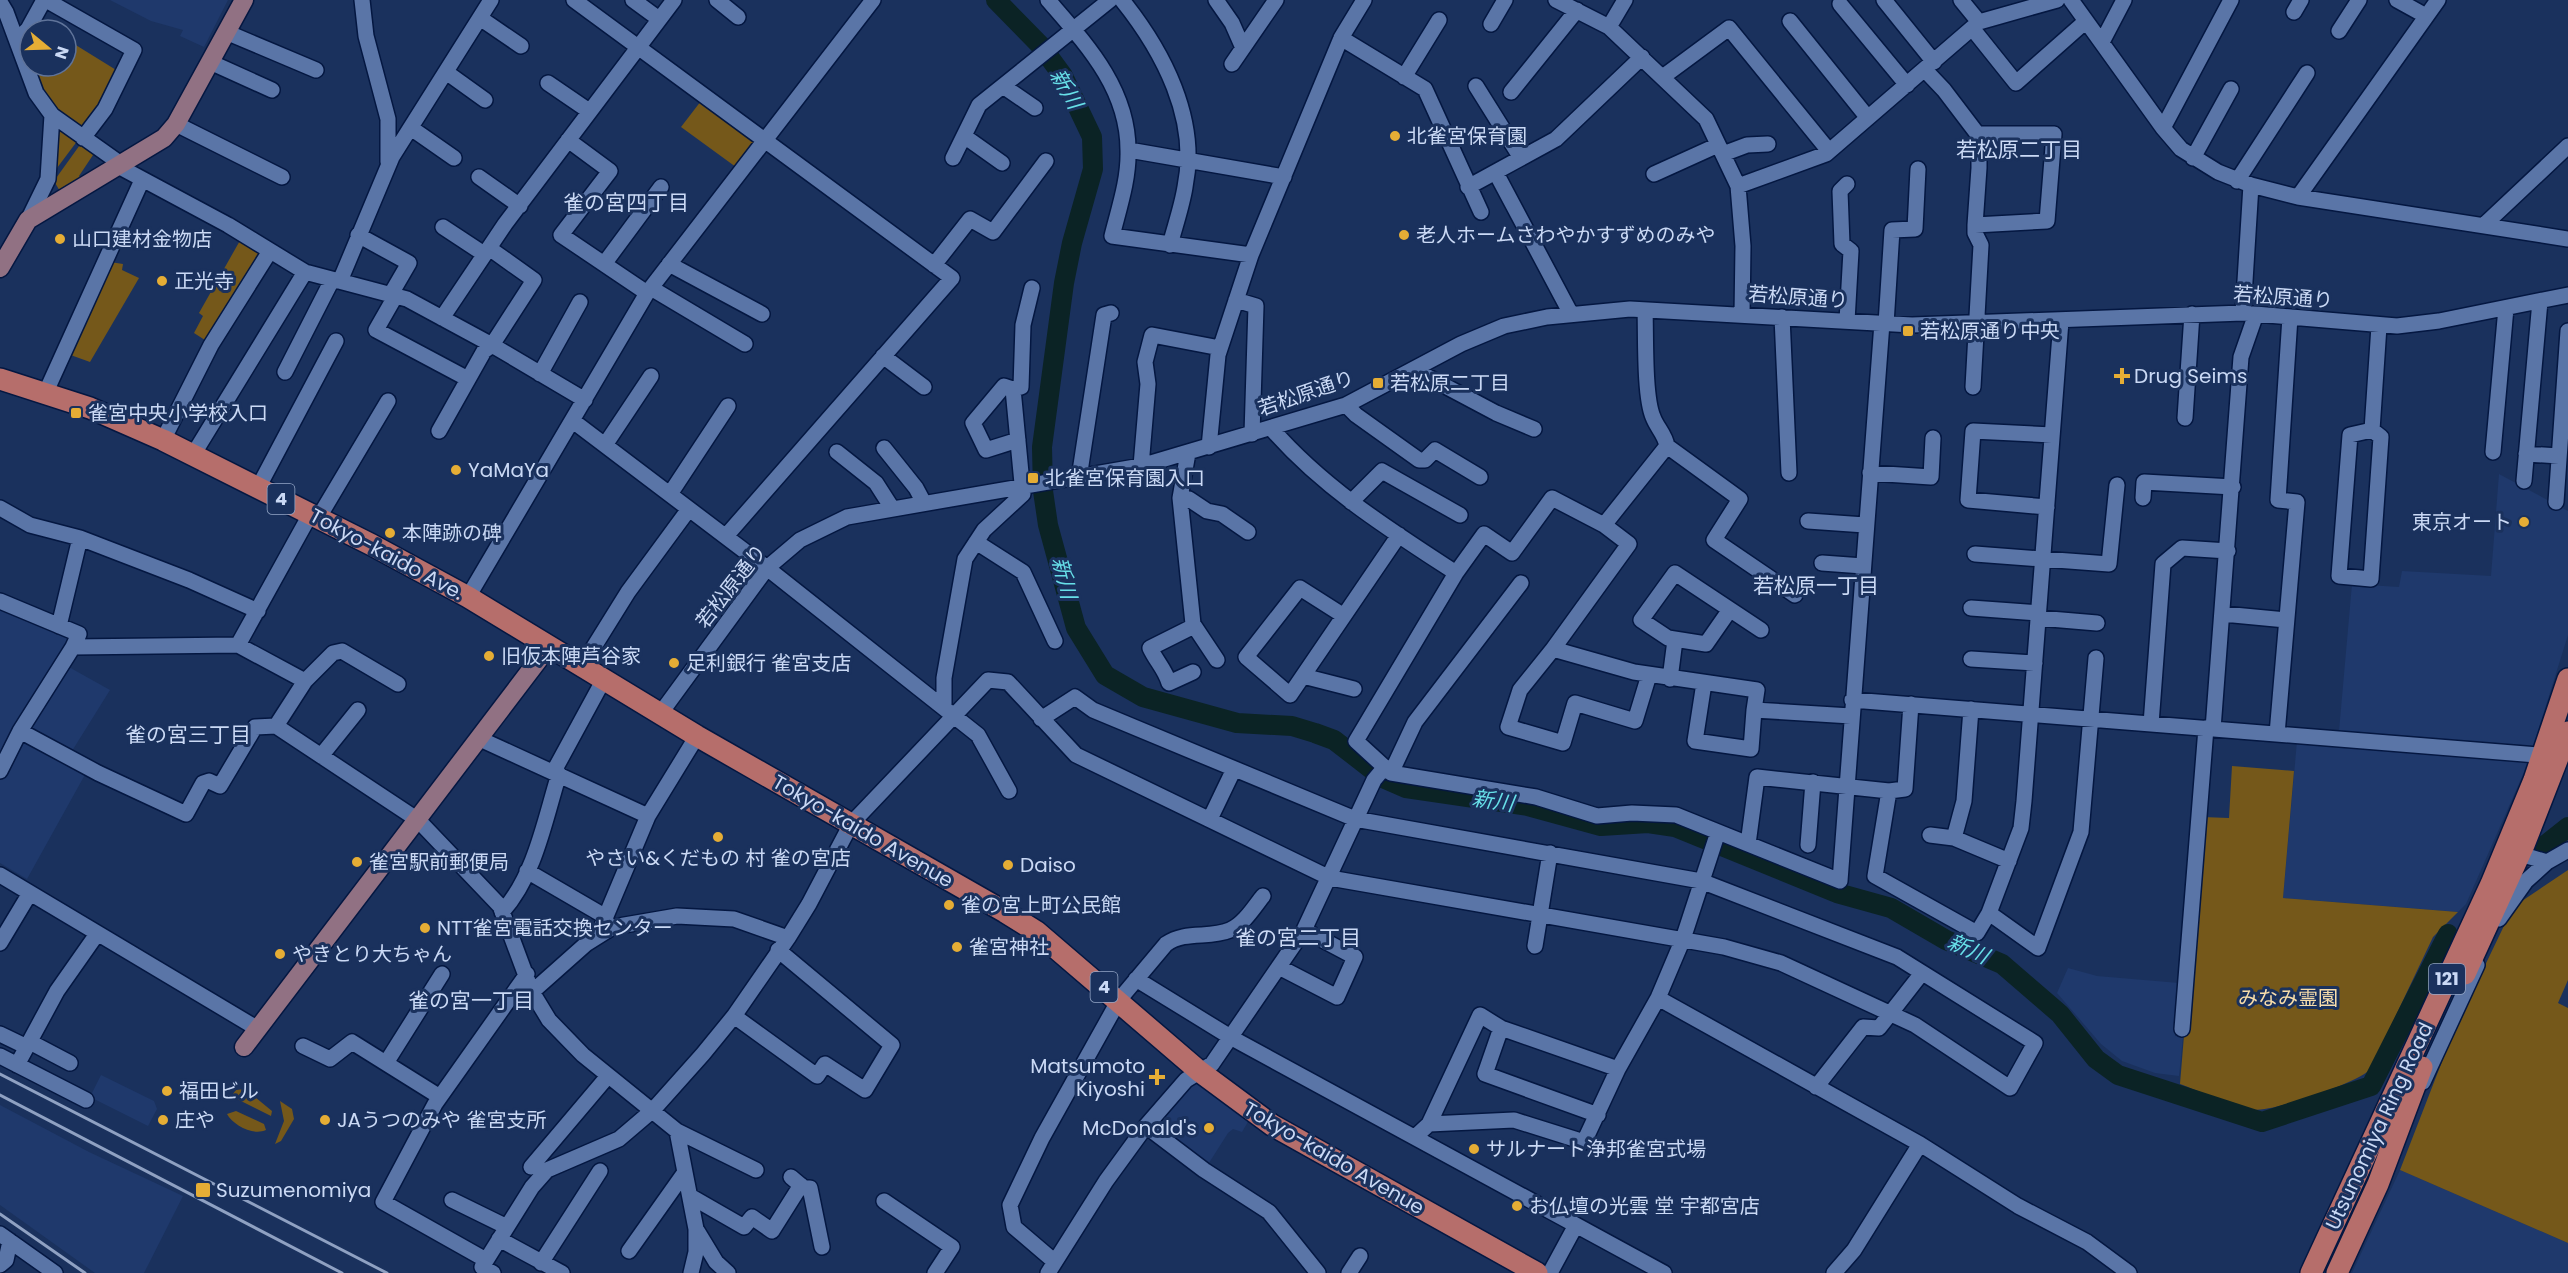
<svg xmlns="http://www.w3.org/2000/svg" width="2568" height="1273" font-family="Poppins,'Noto Sans JP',sans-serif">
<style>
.built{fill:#1f396c}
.green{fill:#75581a}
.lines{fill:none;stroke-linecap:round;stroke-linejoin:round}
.river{stroke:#0b2325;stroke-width:20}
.minor-casing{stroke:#041741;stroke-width:18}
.major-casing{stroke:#041741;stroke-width:21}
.highway-casing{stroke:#041741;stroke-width:24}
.minor{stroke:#5a75a7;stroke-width:15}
.major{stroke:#917183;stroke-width:18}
.highway{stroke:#b66e6b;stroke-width:21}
.rail{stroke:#8fa1c2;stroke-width:3}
.poi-dot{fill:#e5ad35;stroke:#1a315d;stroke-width:2}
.labels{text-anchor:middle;stroke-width:6;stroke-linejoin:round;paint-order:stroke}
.shield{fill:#1a315d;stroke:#95a7c7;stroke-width:1.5}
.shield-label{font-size:18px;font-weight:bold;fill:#cad9f5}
.poi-label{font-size:20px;fill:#cad9f5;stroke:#1a315d;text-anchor:start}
.street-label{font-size:20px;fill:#cad9f5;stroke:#1a315d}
.park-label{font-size:20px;fill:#f9deab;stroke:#1a315d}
.water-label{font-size:21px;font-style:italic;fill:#67dfe8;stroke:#1a315d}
.neighbourhood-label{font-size:21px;fill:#cad9f5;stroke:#1a315d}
</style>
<rect width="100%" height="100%" fill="#1a315d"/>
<!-- built -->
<path class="built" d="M110,0H228L204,47L180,36L183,30L151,21Z
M2499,474L2568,511V635L2528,763L2466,904L2458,912L2283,898L2297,741L2478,743L2339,731L2352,584L2399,587L2402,571L2491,576Z
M0,601L75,630L67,666L110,690L72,751L92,762L27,879L0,863Z
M2068,968L2097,976L2179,983L2175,1036L2183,1037L2179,1076L2155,1073L2122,1061L2101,1044L2057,993Z
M101,1075L154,1101L157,1109L148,1126L90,1097Z
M1197,1078L1249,1120L1242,1132L1233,1129L1228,1133L1207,1166L1152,1126Z
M0,1105L89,1152L183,1196L144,1273H95L0,1205Z
M2400,1170L2568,1243V1273H2352Z"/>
<!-- green -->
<path class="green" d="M66,39L121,73L83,133L48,105L35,81L46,66H66Z
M701,101L758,143L740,170L681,127Z
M55,124L78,140L51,176Z
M82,142L95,152L79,176L83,181L61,193L54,181Z
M242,237L262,249L208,342L194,333L203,316L199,313Z
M110,262L123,264L122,270L139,278L90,362L65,353Z
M2232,766L2294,771L2283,898L2458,912L2433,937L2370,1070C2351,1085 2279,1110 2254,1110C2239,1110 2197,1090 2180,1084L2202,817L2229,818Z
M2568,870V980L2558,1003L2568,1008V1243L2400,1170L2455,1028L2513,907Z
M245,1089L272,1111L271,1116L239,1100H228L236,1090Z
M280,1101L292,1109L294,1119L281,1141L275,1144L284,1121Z
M236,1111L264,1124L266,1130C253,1136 233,1125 227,1114Z"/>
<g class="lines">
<!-- river -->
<path class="river" d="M996,0L1041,46L1063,76L1092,137L1093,169L1072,243L1064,283L1042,447L1043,491L1048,525L1076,628L1105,675L1143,697L1237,723L1292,726L1315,733L1334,740L1383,778L1406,788L1528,806L1601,826L1648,823L1675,827L1837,893L1891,908L1946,940L2002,964L2060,1014L2096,1059L2118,1075L2262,1122L2371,1086L2448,934
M2544,846L2568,827"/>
<defs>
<path id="minor" d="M46,0L134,50L105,109L83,138
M362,0L366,36L388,119V162
M574,0L952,278L726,536
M633,0L659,19
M717,0L738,17
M1048,0C1086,44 1128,88 1128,150C1129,179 1119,208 1112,236L1251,255
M1122,0C1163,51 1199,119 1185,187C1182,206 1175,226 1170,245
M1216,0L1232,23L1243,48
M1556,0L1609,27L1706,119L1738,186L1743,246L1742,315
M1884,0L1934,62
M1961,0L1979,22
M2071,0L2163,128L2181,149L2218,172L2251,185L2298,197L2568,239
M2397,0L2426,16
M0,2L6,12L36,93L52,115L48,179L28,220
M1840,4L1907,85
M2294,12L2301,0
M480,18L521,46
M1790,21L1868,118
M1491,24L1505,0
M1609,27L1625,0
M1972,28L2016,83L2086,21
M2339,31L2359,0
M226,32L316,70
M1341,38L1425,89L1481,212
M17,40L28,29L44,0
M2102,42L2124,0
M210,62L272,90
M1232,64L1276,0
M1925,70L1944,90L1979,136V168L1975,225V233L1981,245L1973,387
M446,72L485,100
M1664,76L1729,28L1829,151
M1404,77L1439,20
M548,83L589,111
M1003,86L1035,108
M1476,86L1521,158
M1511,92L1577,10
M52,115L121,164
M176,124L282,177
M411,128L454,158
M2163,128L2231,0
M964,136L1002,163
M568,140L610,171L561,235L647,293
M1129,150L1284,177
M1723,154L1747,145L1768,144
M953,158L979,105L1110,0
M2193,158L2231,89
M118,166L228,225L305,272L407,299L492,345L585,400
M1496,173L1571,314
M1654,174L1718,145
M479,177L520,206
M2237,181L2307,73
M1738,186L1826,154L1979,22L2057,0
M1468,187L1556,139L1642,57
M2298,197L2438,0
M1975,225L2047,221L2054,134H1977
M2484,225L2568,146
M443,227L484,254
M358,235L409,263L391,294
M604,264L661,187
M669,264L762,314
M934,265L970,219L993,232L1046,161
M340,281L392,157L491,0
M651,288L745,344
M396,295L376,330L468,379
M1236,300L1256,306L1252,434
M1645,310C1646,335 1644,396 1653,417C1657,428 1665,434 1667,446L1740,499L1714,540L1795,595
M2243,313L2251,185
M1782,317L1789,473
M442,318L505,224L674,0
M1847,321L1851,251L1842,244L1840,191L1847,184
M2061,321L2024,801L2021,828L1989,913L2038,948L2081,832L2096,658
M1886,324L1892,230L1915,229L1918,169
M883,356L924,387
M1415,370L1496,413L1534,429
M285,372L332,280
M540,374L580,302
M1013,389L1004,386L973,423L986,450L1018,440
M45,394L142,180
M1346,405L1356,415L1419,460H1425L1435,450L1480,477
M2185,418L2192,314
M573,421L767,568L978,735L1009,791
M1271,428C1323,488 1390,530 1456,573L1356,741L1391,773L1536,797L1597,816L1632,813L1676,815L1840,881L1882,323
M2372,430L2350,435L2339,576L2371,579L2381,437L2372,430L2379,326
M439,431L484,351L492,345L534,280L489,248
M163,440L211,345L270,251
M605,445L651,376
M1209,447L1218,355L1251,255L1341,38L1364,0
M884,448L916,488L924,503
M837,452L876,483L892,508
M2493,452L2506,308
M1188,453L1180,498L1193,624L1217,660
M2526,454L2559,456
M193,455L305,272
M1141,466L1148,384L1145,362L1152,335L1220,348
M1870,473L1931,477L1933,438
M1079,478L1104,315L1111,313
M2524,481L2540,301
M258,488L336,341
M670,494L728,406
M2143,498L2144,482L2233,487
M1351,502L1382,471L1460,515
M2556,502L2568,331
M1181,504L1189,499L1207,511L1222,514L1248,532
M2047,507L1968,500L1973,431L2052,435
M0,508L30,525L80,538L189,580L258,611
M319,517L388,401
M1808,521L1865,525
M1604,525L1667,446
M976,542L1023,572L1055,641
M1975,554L2109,564L2117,485
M1822,563L1863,566
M1456,573L1484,534L1512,553L1552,498L1604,525L1629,544L1553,649
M468,597L647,293L873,0
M0,601L79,634L73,647L238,645L305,681L276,726L418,820L500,906L532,992L549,1020L583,1055L677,1131L696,1229V1252L691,1273
M1971,608L2039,613
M1729,611L1706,644L1668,638L1641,620L1675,573L1761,630
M2223,614L2286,620
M1344,616L1300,588L1246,657L1290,695C1326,642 1362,589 1399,535
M2038,618L2097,623
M59,626L80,538
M238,645L311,513
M1971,659L2035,663
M582,666L628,592L689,509
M1193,672L1169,683C1165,669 1156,661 1150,648L1194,626
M1649,675L1635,721L1575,703L1563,743L1508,727L1520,690L1553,649L1634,672L1757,690L1754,710L1851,716
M1303,676L1354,689
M1670,679L1675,640
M305,681L333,653L342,651L398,684
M1704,683L1695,741L1751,749L1754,710
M1852,700L2550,756
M944,707V678L965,559L984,530L1023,494L1013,389L1021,387L1023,325L1032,288
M660,714L767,568L800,540L847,517L1141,466L1346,405L1461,344L1504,326L1547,317L1630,309L1912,325L2243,313L2397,326L2439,321L2568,295
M2151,724L2163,564L2182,548L2228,551
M2213,729L2241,357L2256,314
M20,731L98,773L186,814L203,783L209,781L220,786L255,727L276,726
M2277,734L2297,502L2278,500L2290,317
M480,739L648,816
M321,756L358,710
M0,771L20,731L73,647
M554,771L604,679
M1391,773L1415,722L1521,583
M1889,791L1875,876L1977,933L1989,913
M1210,819L1234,769
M1718,832L1683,939L1658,998L1920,1144L2018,1206L2087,1242L2129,1273
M1930,835L1954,838L2009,861
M1954,838L1964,801L1971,709
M1748,844L1757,777L1889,791L1905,789L1911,704
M1808,845L1813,782
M2520,854L2547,862L2568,850
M527,871L606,917
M0,875L258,1029
M502,912C535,876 545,819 559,774
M2499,919L2526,881L2547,862
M598,935L648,816L697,736
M0,943L30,893
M1535,946L1550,853
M1279,967L1337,997L1355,957L1304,930
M1136,979L1232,1038L1664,1273
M532,992L586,944L613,927L677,916L734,919L788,938
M734,1016L817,1076L825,1064L865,1090L892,1045L778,950
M1501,1028L1485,1074L1598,1115
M2182,1029L2206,728
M0,1034L27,1047
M30,1042L70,1063
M303,1046L330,1059L352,1042L440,1097
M0,1056L86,1100
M386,1063L442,974
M17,1065L57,991L97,934
M2423,1082L2477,965
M1816,1087L1863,1027L1879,1028L1922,973
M1429,1124L1480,1015L1501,1028L1618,1069
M1146,1126L1204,1170L1269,1212L1318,1273
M677,1131L756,1170
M1415,1137L1429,1124L1514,1120L1584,1142L1618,1069L1658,998
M531,1167L608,1076
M791,1177L804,1188H810L822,1247
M690,1196L744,1227L752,1217L772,1231L801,1185
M452,1200L507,1227
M884,1201L952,1247L935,1273
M696,1229L716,1262L728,1273
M0,1234L55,1273
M499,1239L562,1273
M629,1251L685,1172
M486,1260L383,1202L435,1104L527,974
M1055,1262L1014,1227L1010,1205L1042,1138L1119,1000L1166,944C1186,930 1209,939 1230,930C1244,924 1254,907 1263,896
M541,1263L600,1171
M0,1265L6,1260L10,1241
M493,1273L482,1267L532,1187L547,1170L619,1139L653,1110L703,1054L734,1016L788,938L809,904L851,824L988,680L1008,682L1076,755L1330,878L1724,947L1781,963L1915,1025L2010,1088L2035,1043L1897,957L1701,881L1355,819L1093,710L1075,697L1041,719
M1048,1273L1106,1181L1146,1126L1186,1080L1212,1064L1304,930L1374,780L1384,768
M1349,1273L1360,1256
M1550,1273L1576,1225
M1834,1273L1854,1250L1920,1144"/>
<path id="major" d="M0,268L28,220L164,138L176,124L244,0
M244,1047L549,646"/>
<path id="highway" d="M0,379L90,408L163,440L372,545L468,597L697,736L1005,912L1037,932L1199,1071L1272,1125L1537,1273
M2465,974L2524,845L2568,732
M2311,1273L2491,884L2534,780L2568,679
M2337,1273L2378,1184L2422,1067"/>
</defs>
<!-- minor casing -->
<use href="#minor" class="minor-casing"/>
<!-- major casing -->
<use href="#major" class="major-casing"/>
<!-- highway casing -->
<use href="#highway" class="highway-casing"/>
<!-- minor -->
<use href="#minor" class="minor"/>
<!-- major -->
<use href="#major" class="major"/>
<!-- highway -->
<use href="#highway" class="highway"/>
<!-- rail -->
<path class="rail" d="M0,1074L387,1273
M0,1095L342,1273
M0,1214L85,1273"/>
</g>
<!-- markers -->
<g class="poi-dot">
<circle cx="1395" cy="136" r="6"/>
<circle cx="1404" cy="235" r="6"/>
<circle cx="60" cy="239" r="6"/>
<circle cx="162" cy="281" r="6"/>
<rect x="1902" y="325" width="12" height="12" rx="3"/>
<path d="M2119 367h6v6h6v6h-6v6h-6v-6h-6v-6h6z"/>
<rect x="1372" y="377" width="12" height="12" rx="3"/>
<rect x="70" y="407" width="12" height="12" rx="3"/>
<circle cx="456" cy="470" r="6"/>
<rect x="1027" y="472" width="12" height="12" rx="3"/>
<circle cx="2524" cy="522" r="6"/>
<circle cx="390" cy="533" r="6"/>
<circle cx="489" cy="656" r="6"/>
<circle cx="674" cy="663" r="6"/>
<circle cx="718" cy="837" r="6"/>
<circle cx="357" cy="862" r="6"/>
<circle cx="1008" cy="865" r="6"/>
<circle cx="949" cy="905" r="6"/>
<circle cx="425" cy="928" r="6"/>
<circle cx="957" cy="947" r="6"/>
<circle cx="280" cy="954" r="6"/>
<path d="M1154 1068h6v6h6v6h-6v6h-6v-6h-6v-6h6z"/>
<circle cx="167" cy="1091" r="6"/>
<circle cx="163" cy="1120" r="6"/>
<circle cx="325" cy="1120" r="6"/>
<circle cx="1209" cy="1128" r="6"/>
<circle cx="1474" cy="1149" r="6"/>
<rect x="195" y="1182" width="16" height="16" rx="3"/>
<circle cx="1517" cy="1206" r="6"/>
</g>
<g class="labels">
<!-- shield labels -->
<g class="shield">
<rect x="267.5" y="484" width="27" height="30" rx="4.5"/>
<rect x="2429" y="964" width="36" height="30" rx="4.5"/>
<rect x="1090.5" y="972" width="27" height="30" rx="4.5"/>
</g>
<g class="shield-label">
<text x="281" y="505">4</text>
<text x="2447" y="985">121</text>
<text x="1104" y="993">4</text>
</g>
<!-- poi labels -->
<g class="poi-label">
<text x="1407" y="143">北雀宮保育園</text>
<text x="1416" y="242">老人ホームさわやかすずめのみや</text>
<text x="72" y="246">山口建材金物店</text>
<text x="174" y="288">正光寺</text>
<text x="1920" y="338">若松原通り中央</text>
<text x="2134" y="383">Drug Seims</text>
<text x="1390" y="390">若松原二丁目</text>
<text x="88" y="420">雀宮中央小学校入口</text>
<text x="468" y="477">YaMaYa</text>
<text x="1045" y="485">北雀宮保育園入口</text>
<text x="2512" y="529" text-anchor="end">東京オート</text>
<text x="402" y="540">本陣跡の碑</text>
<text x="501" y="663">旧仮本陣芦谷家</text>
<text x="686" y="670">足利銀行 雀宮支店</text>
<text x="718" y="865" text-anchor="middle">やさい&amp;くだもの 村 雀の宮店</text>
<text x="369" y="869">雀宮駅前郵便局</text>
<text x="1020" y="872">Daiso</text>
<text x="961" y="912">雀の宮上町公民館</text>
<text x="437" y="935">NTT雀宮電話交換センター</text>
<text x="969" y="954">雀宮神社</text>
<text x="292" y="961">やきとり大ちゃん</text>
<text x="1145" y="1073" text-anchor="end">Matsumoto<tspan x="1145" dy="23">Kiyoshi</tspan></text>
<text x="179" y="1098">福田ビル</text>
<text x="175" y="1127">庄や</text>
<text x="337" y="1127">JAうつのみや 雀宮支所</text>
<text x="1197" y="1135" text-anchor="end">McDonald's</text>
<text x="1486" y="1156">サルナート浄邦雀宮式場</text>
<text x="216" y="1197">Suzumenomiya</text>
<text x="1529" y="1213">お仏壇の光雲 堂 宇都宮店</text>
</g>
<!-- street labels -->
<g class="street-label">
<text transform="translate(1798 297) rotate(4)" y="7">若松原通り</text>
<text transform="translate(2283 297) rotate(4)" y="7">若松原通り</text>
<text transform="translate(1306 393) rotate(-19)" y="7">若松原通り</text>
<text transform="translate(387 554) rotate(28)" y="7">Tokyo-kaido Ave.</text>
<text transform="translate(731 586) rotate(-52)" y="7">若松原通り</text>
<text transform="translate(863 831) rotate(30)" y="7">Tokyo-kaido Avenue</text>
<text transform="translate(2379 1126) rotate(-65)" y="7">Utsunomiya Ring Road</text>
<text transform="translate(1334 1158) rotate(30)" y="7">Tokyo-kaido Avenue</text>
</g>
<!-- park labels -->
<g class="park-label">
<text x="2288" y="1005">みなみ霊園</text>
</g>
<!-- water labels -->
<g class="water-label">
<text transform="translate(1066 89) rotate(60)" y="7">新川</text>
<text transform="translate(1064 578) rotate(76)" y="7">新川</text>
<text transform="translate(1493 801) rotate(8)" y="7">新川</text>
<text transform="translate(1968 949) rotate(24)" y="7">新川</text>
</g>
<!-- neighbourhood labels -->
<g class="neighbourhood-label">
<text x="2019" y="157">若松原二丁目</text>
<text x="626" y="210">雀の宮四丁目</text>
<text x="1816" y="593">若松原一丁目</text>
<text x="188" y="742">雀の宮三丁目</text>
<text x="1298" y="945">雀の宮二丁目</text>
<text x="471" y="1008">雀の宮一丁目</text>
</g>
</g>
<!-- north arrow -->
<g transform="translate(48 48) rotate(109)"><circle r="28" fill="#1a315d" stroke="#60749a" stroke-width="1.5"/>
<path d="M0-4.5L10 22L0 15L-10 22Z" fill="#e5ad35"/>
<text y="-9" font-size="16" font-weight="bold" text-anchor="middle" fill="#cad9f5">N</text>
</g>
</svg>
